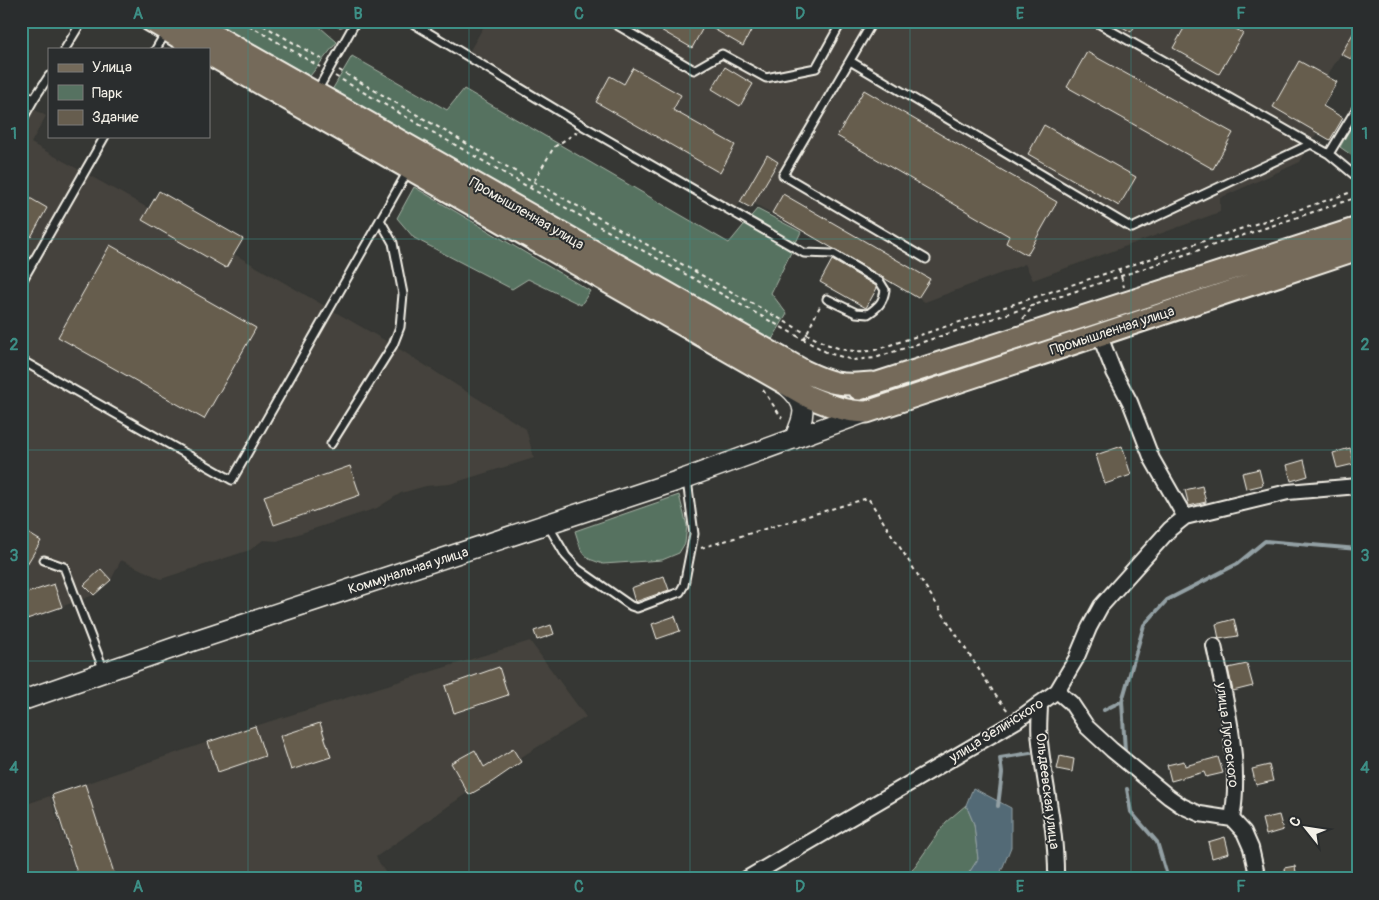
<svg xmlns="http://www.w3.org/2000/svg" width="1379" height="900" font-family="Pangolin,sans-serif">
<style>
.built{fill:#44423c}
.green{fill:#567261;stroke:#a5b2a4}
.water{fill:#526a76;stroke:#93a0a4}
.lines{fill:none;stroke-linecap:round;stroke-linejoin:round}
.stream{stroke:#93a0a4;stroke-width:4}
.building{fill:#665d4e;stroke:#f4f1e8}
.lane-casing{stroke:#f4f1e8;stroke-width:11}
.street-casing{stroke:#f4f1e8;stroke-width:18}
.secondary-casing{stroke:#f4f1e8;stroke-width:22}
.primary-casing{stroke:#f4f1e8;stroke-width:25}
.path{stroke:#f4f1e8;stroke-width:2;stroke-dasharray:4 4;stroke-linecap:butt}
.lane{stroke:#2a2d2e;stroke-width:7}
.street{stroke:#2a2d2e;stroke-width:14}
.secondary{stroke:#2a2d2e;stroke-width:19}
.primary{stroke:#746a5a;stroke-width:21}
.grid{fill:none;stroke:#3d8f86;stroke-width:1;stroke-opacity:0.55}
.labels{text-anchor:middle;stroke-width:4;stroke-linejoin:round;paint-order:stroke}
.street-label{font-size:14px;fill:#f4f1e8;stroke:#2a2d2e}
.neatline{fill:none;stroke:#3d8f86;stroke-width:2}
.grid-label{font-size:16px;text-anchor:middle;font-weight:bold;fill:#3d8f86}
</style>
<rect width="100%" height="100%" fill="#363734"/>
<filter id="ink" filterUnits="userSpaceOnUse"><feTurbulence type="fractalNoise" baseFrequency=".02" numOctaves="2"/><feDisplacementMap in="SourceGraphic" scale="10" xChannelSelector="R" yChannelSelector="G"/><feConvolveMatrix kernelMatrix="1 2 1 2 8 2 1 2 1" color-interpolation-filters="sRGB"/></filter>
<g filter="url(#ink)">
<!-- built -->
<path class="built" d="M487,21H1296L1310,23L1358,21V47L1351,59L1341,54L1327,76L1337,82L1323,106L1343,118L1330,140L1317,133L1300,162L1220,198V212L1033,280L1025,264L925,302L755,204L751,208L740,202L737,208L469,52Z
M21,102L46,116L31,143L148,208L159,191L243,239L234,254L393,345L526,429L534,458L450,484L426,486L401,493L377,508L277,541L263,540L250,550L161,579L121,560L111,580L94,595L21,621Z
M530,641L586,717L494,774L376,857L389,879H79L52,795L255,726Z
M50,796L78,879H21V806Z"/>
<!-- green -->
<path class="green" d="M211,21H313L337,42L310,76Z
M352,56L447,110L464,89L729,243L757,209L801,232L771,293L787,314L770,343L332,90Z
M1358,114V160L1340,147Z
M414,187L590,291L581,305L528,279L512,289L414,238L397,218Z
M1076,325L1078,331L864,402L862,396Z
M679,495L687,526L685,543L679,553L662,560L603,564L589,559L581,550L575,531Z
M966,805L974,824L978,859L965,879H885L908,876L946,822Z"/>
<!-- water -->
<path class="water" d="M973,788L1011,808V847L998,879H965L978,859L974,824L966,805Z"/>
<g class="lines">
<!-- stream -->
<path class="stream" d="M1104,710L1122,701
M1125,751L1122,701L1144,625L1167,600L1237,564L1265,541L1358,549
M1127,789L1131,812L1157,842L1168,879
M998,806L1002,773L1000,758L1030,753"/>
</g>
<!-- building -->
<path class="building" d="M645,21H756L743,46L705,24L692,48Z
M1112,21H1138L1131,32Z
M1188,21H1222L1243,33L1219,74L1173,48Z
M1358,25V47L1351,59L1341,54Z
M1087,52L1233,133L1213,169L1067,87Z
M1299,61L1337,82L1323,106L1343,118L1330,140L1273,107Z
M725,67L753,84L740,106L712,89Z
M633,68L681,95L673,110L735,145L720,173L596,102L610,76L624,84Z
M864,90L1057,202L1027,255L1006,243L1009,236L837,136Z
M1044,125L1136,177L1119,206L1028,154Z
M767,155L778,162L751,208L740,202Z
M159,191L243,239L226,268L142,220Z
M783,194L930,279L918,298L772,213Z
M28,197L47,208L31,237L21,231V209Z
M110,245L256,328L204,419L58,337Z
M832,260L876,286L877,288L866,308L820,282Z
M1122,446L1131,475L1105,484L1096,455Z
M1350,448L1354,464L1337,468L1333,453Z
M1304,460L1308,476L1291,481L1287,465Z
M350,466L360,495L274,525L264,496Z
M1259,469L1263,485L1246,489L1242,473Z
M1202,486L1206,502L1189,506L1185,490Z
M21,529L41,541L21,574Z
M101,569L111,580L94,595L84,585Z
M664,576L669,590L635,602L631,588Z
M54,584L62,607L21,621V595Z
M675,616L680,631L657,639L652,624Z
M1234,619L1238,636L1219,639L1216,624Z
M551,625L554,634L537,640L534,631Z
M1247,664L1253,686L1233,691L1228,668Z
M499,667L508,695L454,713L445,686Z
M320,723L331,757L291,770L280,736Z
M255,726L265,756L218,772L208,742Z
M513,749L521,762L492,782L469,795L451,763L475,750L484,767Z
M1060,756L1074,759L1072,772L1057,769Z
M1218,757L1223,773L1206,777L1204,772L1171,781L1167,765L1184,761L1185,766Z
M1269,765L1273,781L1256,785L1252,769Z
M85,784L116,879H79L52,795Z
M1279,815L1283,830L1266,835L1262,819Z
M1225,837L1229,853L1212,858L1208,842Z
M1295,866L1297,879H1286L1284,868Z"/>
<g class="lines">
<defs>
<path id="lane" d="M339,21L340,22
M409,21L585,127L804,253L833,254L880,282L885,290C883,303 878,307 868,314L856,313L827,299
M610,21L694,70L722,54L766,78L816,68L842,21
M873,21L783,175L926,259
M65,49L82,21
M156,49L166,32
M850,61L1132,228L1311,144L1094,21
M317,91L356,21
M21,92L34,99L49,76
M21,122L34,99
M1311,144L1329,154L1358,178
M1329,154L1358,106
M21,283L105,136
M21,360L232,480L408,171
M331,444L393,345L400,327L403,294L393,243L380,220
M548,525L566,556L578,569L631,606L637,608L680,592L684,585L694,534L687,480
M44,560L64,567L104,671"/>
<path id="street" d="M1099,334L1114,372L1130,402L1152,459L1185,517L1288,492L1358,486
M1214,646C1226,700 1242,764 1232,819L1244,832L1251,848L1258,879
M1057,691L1071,703L1087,727L1112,750L1169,797L1182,806L1200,814L1232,819
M1040,703C1040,716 1038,729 1040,742C1045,788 1057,832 1056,879
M746,879L1016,721L1057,691L1076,659L1089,628L1101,606L1170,529L1185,517"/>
<path id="secondary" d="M787,386C809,405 805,415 794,439
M21,701L190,642L686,478L867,412"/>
<path id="primary" d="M151,21L199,49
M189,21L804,371C831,384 841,386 872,383
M209,54L809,397C828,405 846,412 867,412L1358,249
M859,389L1358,228"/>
</defs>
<!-- lane casing -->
<use href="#lane" class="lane-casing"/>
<!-- street casing -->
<use href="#street" class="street-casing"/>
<!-- secondary casing -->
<use href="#secondary" class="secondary-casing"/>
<!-- primary casing -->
<use href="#primary" class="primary-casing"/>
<!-- path -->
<path class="path" d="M242,21L320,67
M256,21L325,61
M339,70L502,164L800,330C826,345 841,353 872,351L1358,190
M335,76L530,188L828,353L853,360L875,358L1358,197
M530,188L554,147L577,132
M1119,269L1124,287
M1023,319L1034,305
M804,339L820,306
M763,390L782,418
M701,548L868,498L996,696L1008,711"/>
<!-- lane -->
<use href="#lane" class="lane"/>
<!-- street -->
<use href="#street" class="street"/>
<!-- secondary -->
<use href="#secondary" class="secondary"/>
<!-- primary -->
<use href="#primary" class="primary"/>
</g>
</g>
<!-- grid -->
<path class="grid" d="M248,21V879M469,21V879M690,21V879M910,21V879M1131,21V879M21,239H1358M21,450H1358M21,661H1358"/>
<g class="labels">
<!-- street labels -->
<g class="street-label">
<text transform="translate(527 213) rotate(30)" y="5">Промышленная улица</text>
<text transform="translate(1112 330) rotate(-18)" y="5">Промышленная улица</text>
<text transform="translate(408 570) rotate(-18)" y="5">Коммунальная улица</text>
<text transform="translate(996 730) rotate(-32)" y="5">улица Зелинского</text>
<text transform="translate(1228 735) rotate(83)" y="5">улица Луговского</text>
<text transform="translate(1048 791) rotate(83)" y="5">Ольдеевская улица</text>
</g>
</g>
<!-- margin -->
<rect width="1379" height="900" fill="none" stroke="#2a2d2e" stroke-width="55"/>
<!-- legend -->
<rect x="48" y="48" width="162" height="90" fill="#2a2d2e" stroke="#7b7b78"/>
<rect x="58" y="64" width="25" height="8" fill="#746a5a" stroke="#7b7b78"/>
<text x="92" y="72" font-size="15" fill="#f4f1e8">Улица</text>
<rect x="58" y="85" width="25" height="15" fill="#567261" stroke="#7b7b78"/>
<text x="92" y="98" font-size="15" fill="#f4f1e8">Парк</text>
<rect x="58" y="110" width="25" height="15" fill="#665d4e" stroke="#7b7b78"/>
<text x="92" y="122" font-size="15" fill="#f4f1e8">Здание</text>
<!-- north arrow -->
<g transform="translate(1306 828) rotate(300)" stroke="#2a2d2e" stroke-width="4" paint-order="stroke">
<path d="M0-4L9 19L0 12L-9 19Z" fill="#f4f1e8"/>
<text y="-8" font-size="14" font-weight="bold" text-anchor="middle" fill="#f4f1e8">С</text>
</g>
<rect x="28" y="28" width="1324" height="844" class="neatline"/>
<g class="grid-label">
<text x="138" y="19">A</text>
<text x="358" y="19">B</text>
<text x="579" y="19">C</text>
<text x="800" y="19">D</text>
<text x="1020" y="19">E</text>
<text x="1241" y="19">F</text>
<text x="14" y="139">1</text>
<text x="1365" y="139">1</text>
<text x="14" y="350">2</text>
<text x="1365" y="350">2</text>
<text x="14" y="561">3</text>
<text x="1365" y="561">3</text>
<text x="14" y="773">4</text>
<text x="1365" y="773">4</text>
<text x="138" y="892">A</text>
<text x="358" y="892">B</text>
<text x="579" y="892">C</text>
<text x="800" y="892">D</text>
<text x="1020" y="892">E</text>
<text x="1241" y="892">F</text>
</g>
</svg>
